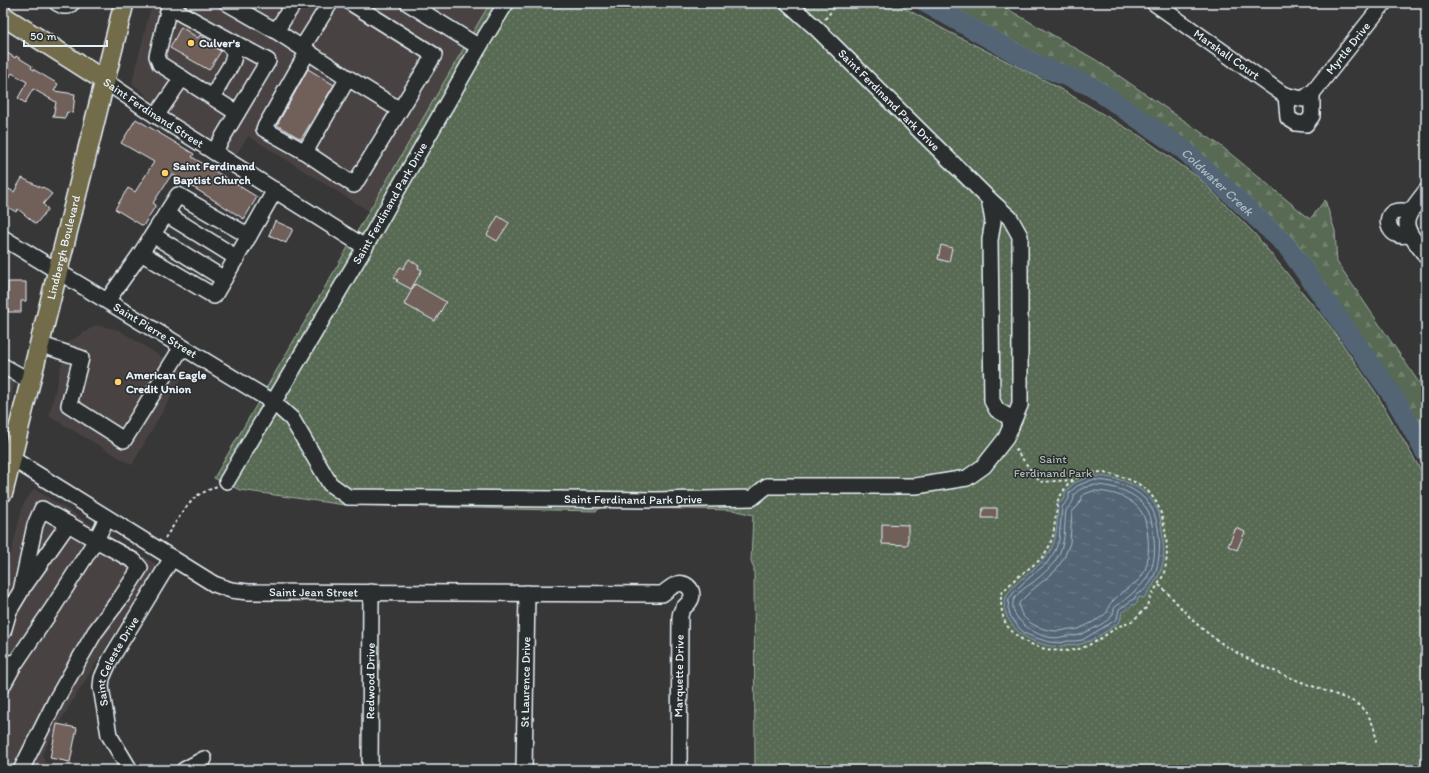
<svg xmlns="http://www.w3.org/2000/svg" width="1429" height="773" font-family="Itim,sans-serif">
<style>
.built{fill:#494342}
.forest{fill:url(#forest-firs);stroke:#a0aea6}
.park{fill:url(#park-dots);stroke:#a0aea6}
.water{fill:url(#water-ripples);stroke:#8e9da9}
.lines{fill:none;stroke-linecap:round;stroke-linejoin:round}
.shore{stroke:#acb9c4;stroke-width:1}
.river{stroke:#526575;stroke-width:20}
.building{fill:#715f5a;stroke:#e8f1f8}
.minor-casing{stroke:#e8f1f8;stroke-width:18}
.major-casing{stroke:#e8f1f8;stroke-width:22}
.path{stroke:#e8f1f8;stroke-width:2;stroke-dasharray:3 3;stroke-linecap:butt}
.minor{stroke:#2a2d2e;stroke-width:15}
.major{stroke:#726c4b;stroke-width:19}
.poi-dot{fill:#ffd166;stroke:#2a2d2e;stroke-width:1.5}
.labels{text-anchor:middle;stroke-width:3;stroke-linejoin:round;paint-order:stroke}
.poi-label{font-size:12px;font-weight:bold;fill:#e8f1f8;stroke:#2a2d2e;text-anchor:start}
.street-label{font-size:12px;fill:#e8f1f8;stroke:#2a2d2e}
.park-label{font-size:12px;fill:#aebbb6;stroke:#2a2d2e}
.water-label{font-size:13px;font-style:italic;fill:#acb9c4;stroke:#2a2d2e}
</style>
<defs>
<pattern id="forest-firs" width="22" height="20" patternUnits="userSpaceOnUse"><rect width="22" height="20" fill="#586a53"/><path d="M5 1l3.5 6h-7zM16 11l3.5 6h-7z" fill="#70806c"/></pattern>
<pattern id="park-dots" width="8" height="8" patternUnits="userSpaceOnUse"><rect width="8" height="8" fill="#586a53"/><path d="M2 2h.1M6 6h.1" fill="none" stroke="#70806c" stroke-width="1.8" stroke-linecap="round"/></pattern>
<pattern id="water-ripples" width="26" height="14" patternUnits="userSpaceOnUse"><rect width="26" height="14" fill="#526575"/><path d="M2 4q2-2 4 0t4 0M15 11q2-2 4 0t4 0" fill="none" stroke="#6b7c89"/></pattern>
</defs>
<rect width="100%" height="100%" fill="#383737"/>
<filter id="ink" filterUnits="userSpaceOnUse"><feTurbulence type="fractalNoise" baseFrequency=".025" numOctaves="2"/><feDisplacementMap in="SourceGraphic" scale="8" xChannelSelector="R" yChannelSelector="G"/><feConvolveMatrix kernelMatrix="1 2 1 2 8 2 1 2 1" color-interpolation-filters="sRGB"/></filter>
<g filter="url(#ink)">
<!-- built -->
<path class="built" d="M152,3H420L478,39L377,216L248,136L235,157L177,122L132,83Z
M425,3H524L495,47Z
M96,325L119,330L185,372L132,465L49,416L67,343Z
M3,361L18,371L3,428Z
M34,489L157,565L68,708L42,754L47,770H3V585L23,505Z"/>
<!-- forest -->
<path class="forest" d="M945,3H997L1096,60L1221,146L1310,219L1325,200L1335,231L1337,262L1426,393V431L1295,240L1196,149L1098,79L1044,58Z"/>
<!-- park -->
<path class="park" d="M490,3H895L949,32L1052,84L1140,136L1198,177L1254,233L1330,326L1376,393L1419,467L1426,483V770H755L754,568L751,561L753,515L733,510L602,507L596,511L345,505L240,490L214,478Z"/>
<!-- water -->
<path class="water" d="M1091,476C1116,476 1145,484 1157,509C1161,518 1162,529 1163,539C1163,547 1165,558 1162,566C1159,578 1151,588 1144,598L1139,597L1136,604C1130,604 1129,611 1122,612L1120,621C1109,630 1095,640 1081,644C1075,646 1070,643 1066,645C1060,647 1053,647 1046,645C1031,641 1020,636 1011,623C986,589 1039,575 1051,549C1058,536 1057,519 1058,504L1065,498V492L1074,483Z"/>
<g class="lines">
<!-- shore -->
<path class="shore" d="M1092,480C1112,480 1131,485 1145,499C1165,518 1166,584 1137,594L1134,599L1119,609L1117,619L1109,624L1082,640L1075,641H1067L1061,643L1049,642L1036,638L1026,634L1019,628L1011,617L1008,608L1009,599L1014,592L1024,582L1047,563L1055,551L1059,540L1062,507L1069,499V493L1077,486Z
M1092,485C1113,485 1139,492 1149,513C1152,521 1153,531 1154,539C1155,553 1155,565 1147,577C1141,588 1131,594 1122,602C1120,604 1117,605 1115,607C1113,610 1114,613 1112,615C1109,622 1085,633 1079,635C1075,637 1071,635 1067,636C1065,636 1063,637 1061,637C1046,641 1025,629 1017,617C1014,613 1012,607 1013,602C1015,594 1026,587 1032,583C1043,574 1054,566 1060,552C1066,538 1064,525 1066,511C1067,507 1072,505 1073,501C1074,499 1074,497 1074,495C1077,489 1087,487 1092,485Z
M1093,491C1113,491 1139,499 1145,520C1149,537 1153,571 1135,583C1127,588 1118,595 1112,602C1108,605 1109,609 1107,612C1104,617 1084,627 1078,629C1075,630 1072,629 1069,629C1065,630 1061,631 1057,631C1042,631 1018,621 1019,603L1031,591L1055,571L1064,558L1070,543L1072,512L1078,506L1083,495Z"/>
<!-- river -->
<path class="river" id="s1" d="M926,3L1035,64L1091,86L1184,150L1287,246L1394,397L1426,453"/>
</g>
<!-- building -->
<path class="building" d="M181,27L198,38L200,35L211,42L215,48L221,51L209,70L170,48Z
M3,50L15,58L16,56L32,66L31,68L58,84L54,91L75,94L73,113L67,112L65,118L53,117L56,102L33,89L25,103L18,98L27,82L12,73L3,88Z
M308,69L334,85L301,139L277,125Z
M136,119L194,154L192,157L257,197L244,219L172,174L153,203L156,205L143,226L115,209L128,188L135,192L154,162L121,143Z
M22,178L42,188L43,187L52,194L43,204L48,209L36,224L18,209L16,212L3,204V196L7,188L14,192Z
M498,216L509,223L497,241L487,235Z
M275,221L293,229L286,243L269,235Z
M941,245L952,248L949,262L938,259Z
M409,259L419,266L418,268L422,270L411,289L396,281L398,280L394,278L400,267L403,269Z
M8,282H26V301H21V312H8Z
M415,284L446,302L435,321L404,304Z
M983,508H997V518H982Z
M882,524L908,525V545L882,544Z
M1236,528L1245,532L1237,550L1228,546Z
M57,724L77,728L70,762L50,758Z"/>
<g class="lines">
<defs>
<g id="minor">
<path d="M57,3L63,6H68L72,3"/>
<path d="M170,3L157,56L160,64L237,113"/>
<path d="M227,3L276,31L294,3"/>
<path d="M351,3L434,55L400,110"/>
<path d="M408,3L479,47"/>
<path id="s2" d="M1154,3L1284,95L1303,99L1314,91L1384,3"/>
<path d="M169,7L268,61L214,152"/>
<path d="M276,31L348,78L400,110L354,185L305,152L348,78"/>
<path d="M302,48L330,3"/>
<path id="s3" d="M105,81L152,113L365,247"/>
<path d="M1286,95L1288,118L1296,123L1306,124L1312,116V93"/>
<path d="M214,98C216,92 218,86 221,81C226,72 237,60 233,50C230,45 225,43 220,40"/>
<path d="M156,116L182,78"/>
<path d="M305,152L264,129L308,51"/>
<path d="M1426,191C1400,224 1401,223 1426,256"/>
<path d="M989,199L993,221L990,240L992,401L997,410L1009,417L1011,427"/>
<path d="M166,214L237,258"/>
<path d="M1409,234C1390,242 1382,217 1394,212C1399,210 1405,211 1410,212"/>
<path d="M153,235L224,279"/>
<path d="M249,236L275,190"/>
<path id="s4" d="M3,238L273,402L292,419L330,484L348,497L656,500L752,498L767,486H916L967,478L984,466L1006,438L1020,405V236L1010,218L989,199L817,29L788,3"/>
<path d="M107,301L141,253L178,195L249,236L214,296L141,253"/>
<path d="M39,344L81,358L69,405L124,440L182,347"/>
<path d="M3,366L30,381"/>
<path id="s5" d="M3,453L214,584L231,590L248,592L662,594C667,591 670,587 675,585C684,580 695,589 691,599C688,607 681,605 680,617L679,770"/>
<path id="s6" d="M227,481L365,247L479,47L506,3"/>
<path d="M25,585L68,524"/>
<path d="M3,632L9,611L21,591L35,525L42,509L96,540L54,606L14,665"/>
<path d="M3,661L14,665L3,685"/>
<path d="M21,770L57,698L95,632L122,596L140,568L134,561L96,540L107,518"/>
<path id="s7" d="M130,770L109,735L101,687L102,678L110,660L172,558"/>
<path d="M184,770L204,759"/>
<path id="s8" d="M370,770L371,592"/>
<path id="s9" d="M524,770L527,593"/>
</g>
<g id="major">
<path d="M3,16L105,81"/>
<path id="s10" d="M3,492L124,3"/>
</g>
</defs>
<!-- minor casing -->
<use href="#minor" class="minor-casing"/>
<!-- major casing -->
<use href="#major" class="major-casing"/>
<!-- path -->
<path class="path" d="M831,3L833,10
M825,19L838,3
M1015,449L1040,482L1073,480
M1098,472C1137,478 1158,488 1165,530C1167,542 1168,557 1165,569C1162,584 1149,593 1147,607C1141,612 1135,620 1128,623C1125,625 1122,625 1119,626C1105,635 1091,647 1074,650C1051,654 1018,644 1006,624C1001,614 1001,604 1001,594L1014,580L1041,559L1048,549L1053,536L1058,500L1067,485L1081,475Z
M165,538L184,510L196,496L217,486
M1159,585C1175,599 1186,616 1204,630C1247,666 1304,682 1355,702C1369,713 1376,726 1376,743"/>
<!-- minor -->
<use href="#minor" class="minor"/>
<!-- major -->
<use href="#major" class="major"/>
</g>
</g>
<!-- markers -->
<g class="poi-dot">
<circle cx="191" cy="43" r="4"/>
<circle cx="165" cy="173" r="4"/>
<circle cx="118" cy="382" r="4"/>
</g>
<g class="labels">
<!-- poi labels -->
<g class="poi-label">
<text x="199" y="47">Culver's</text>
<text x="173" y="170">Saint Ferdinand<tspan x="173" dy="14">Baptist Church</tspan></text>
<text x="126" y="379">American Eagle<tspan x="126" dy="14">Credit Union</tspan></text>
</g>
<!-- street labels -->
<g class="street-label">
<text dy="4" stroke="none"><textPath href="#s2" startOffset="247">Myrtle Drive</textPath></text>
<text dy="4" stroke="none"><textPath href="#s2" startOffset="89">Marshall Court</textPath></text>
<text transform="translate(889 100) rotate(45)" y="4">Saint Ferdinand Park Drive</text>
<text dy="4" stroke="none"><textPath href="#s3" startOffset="58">Saint Ferdinand Street</textPath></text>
<text dy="4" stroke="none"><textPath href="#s6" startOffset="322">Saint Ferdinand Park Drive</textPath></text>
<text dy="4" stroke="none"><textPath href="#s10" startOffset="252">Lindbergh Boulevard</textPath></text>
<text dy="4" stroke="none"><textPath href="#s4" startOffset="178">Saint Pierre Street</textPath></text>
<text dy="4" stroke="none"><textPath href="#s4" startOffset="724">Saint Ferdinand Park Drive</textPath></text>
<text dy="4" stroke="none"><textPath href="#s5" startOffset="349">Saint Jean Street</textPath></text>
<text dy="4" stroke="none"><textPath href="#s7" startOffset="119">Saint Celeste Drive</textPath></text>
<text transform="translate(679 676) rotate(-89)" y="4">Marquette Drive</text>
<text dy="4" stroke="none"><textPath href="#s8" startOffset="89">Redwood Drive</textPath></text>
<text dy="4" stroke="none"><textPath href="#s9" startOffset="88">St Laurence Drive</textPath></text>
</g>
<!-- park labels -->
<g class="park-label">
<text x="1053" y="463">Saint<tspan x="1053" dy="14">Ferdinand Park</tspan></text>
</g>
<!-- water labels -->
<g class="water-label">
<text dy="5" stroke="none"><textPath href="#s1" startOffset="344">Coldwater Creek</textPath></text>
</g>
</g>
<!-- margin -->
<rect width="1429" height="773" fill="none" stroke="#2a2d2e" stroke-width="16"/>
<rect x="8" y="8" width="1413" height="757" fill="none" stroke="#e8f1f8" stroke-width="1.5" filter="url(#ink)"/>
<!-- scale -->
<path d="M24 40v6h83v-6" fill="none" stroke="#e8f1f8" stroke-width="2"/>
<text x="30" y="40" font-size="12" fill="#e8f1f8" stroke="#2a2d2e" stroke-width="3" paint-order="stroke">50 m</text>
</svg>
